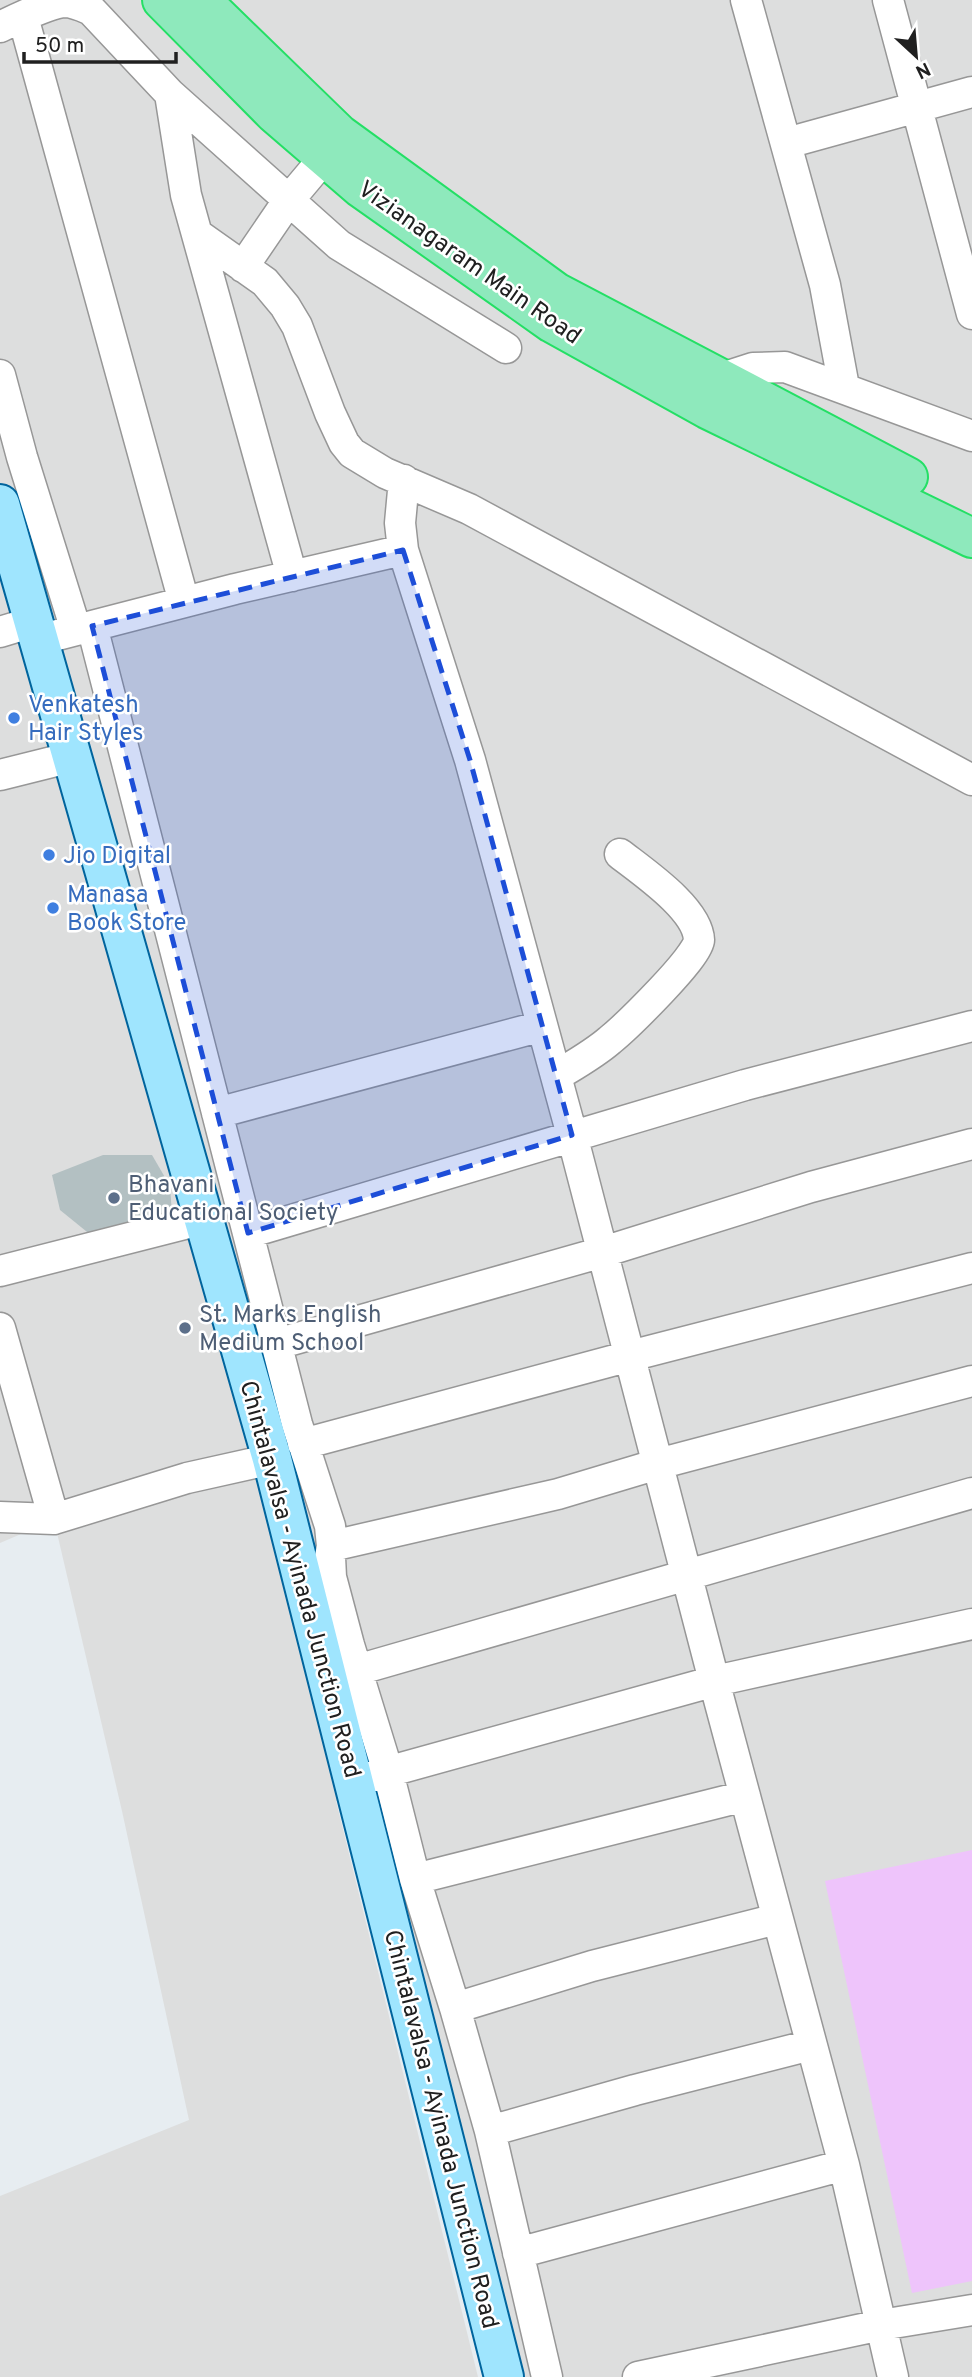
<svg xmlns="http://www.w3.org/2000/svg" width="972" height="2377" font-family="Overpass,sans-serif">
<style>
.residential{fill:#dddede}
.park{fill:#eec4fb}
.building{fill:#b3c0c2}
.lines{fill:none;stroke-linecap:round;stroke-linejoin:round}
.minor-casing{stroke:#979797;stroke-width:33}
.major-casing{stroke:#00649d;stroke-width:42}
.highway-casing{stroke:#24df65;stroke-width:42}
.minor{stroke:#fff;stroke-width:30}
.major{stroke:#9fe5fe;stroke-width:38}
.highway{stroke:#8ee9bc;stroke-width:38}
.marked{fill:#1d4ed8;fill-opacity:0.2;stroke:#1d4ed8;stroke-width:5;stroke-dasharray:14 9;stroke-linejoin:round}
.shop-dot{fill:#3f7fe0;stroke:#fff;stroke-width:2.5}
.service-dot{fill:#5c6f8a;stroke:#fff;stroke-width:2.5}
.labels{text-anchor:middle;stroke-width:5;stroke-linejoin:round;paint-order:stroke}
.street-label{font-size:24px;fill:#202020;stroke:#fff}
.shop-label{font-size:24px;fill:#366cbe;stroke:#fff;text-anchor:start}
.service-label{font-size:24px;fill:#4e5e75;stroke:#fff;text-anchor:start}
</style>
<rect width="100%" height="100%" fill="#e7edf1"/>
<!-- residential -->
<path class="residential" d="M0,0H972V2377H525L380,1806L336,1801L478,2377H0V2196L189,2120L122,1811L54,1520L0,1543Z"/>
<!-- park -->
<path class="park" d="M972,1850V2281L912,2293L825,1881Z"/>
<!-- building -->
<path class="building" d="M103,1155H152L170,1186L172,1214L97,1240L60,1210L52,1175Z"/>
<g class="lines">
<defs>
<path id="minor" d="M746,0L825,285L844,387
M888,0L972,314
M23,17L184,602
M0,27C14,20 50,3 64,2C74,2 82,6 91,10L170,94L339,245L506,348
M170,94L186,195L292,576
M787,143L972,92
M197,234L265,282L285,306L297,326L330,413L344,443L352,453L385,473L469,509L972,780
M243,267L288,201L325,157
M0,375L22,457L76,630
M719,379L753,368L785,367L972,436
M404,480L400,523L403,550L470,760L572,1135L717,1692L844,2165L893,2377
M92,626L297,1424L330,1526L332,1546L330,1557L331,1577L349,1645L388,1772L415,1879L455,2008L490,2131L547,2377
M0,632L33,622
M38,640L235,589L403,550
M0,775L72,757
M556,1076C574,1065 594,1054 610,1040C626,1027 699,956 699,940C698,909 643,872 620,854
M217,1113L542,1026
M248,1233L745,1085L972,1026
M0,1271L204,1219
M0,1328L54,1519
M277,1344L603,1252L811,1187L972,1144
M303,1444L630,1356L972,1268
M0,1517L54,1519L187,1478L272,1459
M332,1546L558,1494L658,1464L972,1381
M357,1670L972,1493
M369,1777L715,1681L972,1624
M415,1879L745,1796
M455,2008L592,1966L777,1919
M490,2131L635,2090L811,2045
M518,2253L844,2165
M638,2377L881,2325L972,2310"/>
<path id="major" d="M0,504L272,1459L504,2377"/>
<path id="highway" d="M162,0L274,113L361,188L552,323L707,409L972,538
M201,0L339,134L556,292L908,477"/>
</defs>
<!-- minor casing -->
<use href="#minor" class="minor-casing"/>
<!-- major casing -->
<use href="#major" class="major-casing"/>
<!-- highway casing -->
<use href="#highway" class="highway-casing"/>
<!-- minor -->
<use href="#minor" class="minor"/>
<!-- major -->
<use href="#major" class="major"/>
<!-- highway -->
<use href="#highway" class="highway"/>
</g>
<!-- marked area -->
<path class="marked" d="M403,550L470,760L572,1135L248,1233L92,626Z"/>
<!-- markers -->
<g class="shop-dot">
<circle cx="14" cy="718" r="7"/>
<circle cx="49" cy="855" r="7"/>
<circle cx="53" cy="908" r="7"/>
</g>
<g class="service-dot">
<circle cx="114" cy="1198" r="7"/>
<circle cx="185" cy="1328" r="7"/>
</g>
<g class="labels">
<!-- street labels -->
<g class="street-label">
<text transform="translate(470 262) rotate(35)" y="8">Vizianagaram Main Road</text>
<text transform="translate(301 1579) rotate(75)" y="8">Chintalavalsa - Ayinada Junction Road</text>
<text transform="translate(442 2129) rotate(76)" y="8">Chintalavalsa - Ayinada Junction Road</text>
</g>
<!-- shop labels -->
<g class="shop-label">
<text x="28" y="712">Venkatesh<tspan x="28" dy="28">Hair Styles</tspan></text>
<text x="63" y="863">Jio Digital</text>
<text x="67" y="902">Manasa<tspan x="67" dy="28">Book Store</tspan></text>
</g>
<!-- service labels -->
<g class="service-label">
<text x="128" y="1192">Bhavani<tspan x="128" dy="28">Educational Society</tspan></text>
<text x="199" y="1322">St. Marks English<tspan x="199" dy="28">Medium School</tspan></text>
</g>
</g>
<!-- north arrow -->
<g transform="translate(916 56) rotate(154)" stroke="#ffffff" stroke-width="5" paint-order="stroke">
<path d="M0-5L12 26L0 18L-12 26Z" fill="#202020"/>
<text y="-10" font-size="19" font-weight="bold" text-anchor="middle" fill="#202020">N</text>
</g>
<!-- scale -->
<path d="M24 52v10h152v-10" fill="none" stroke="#202020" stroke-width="3.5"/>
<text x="35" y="52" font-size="21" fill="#202020" stroke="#ffffff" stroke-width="5" paint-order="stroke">50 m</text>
</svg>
